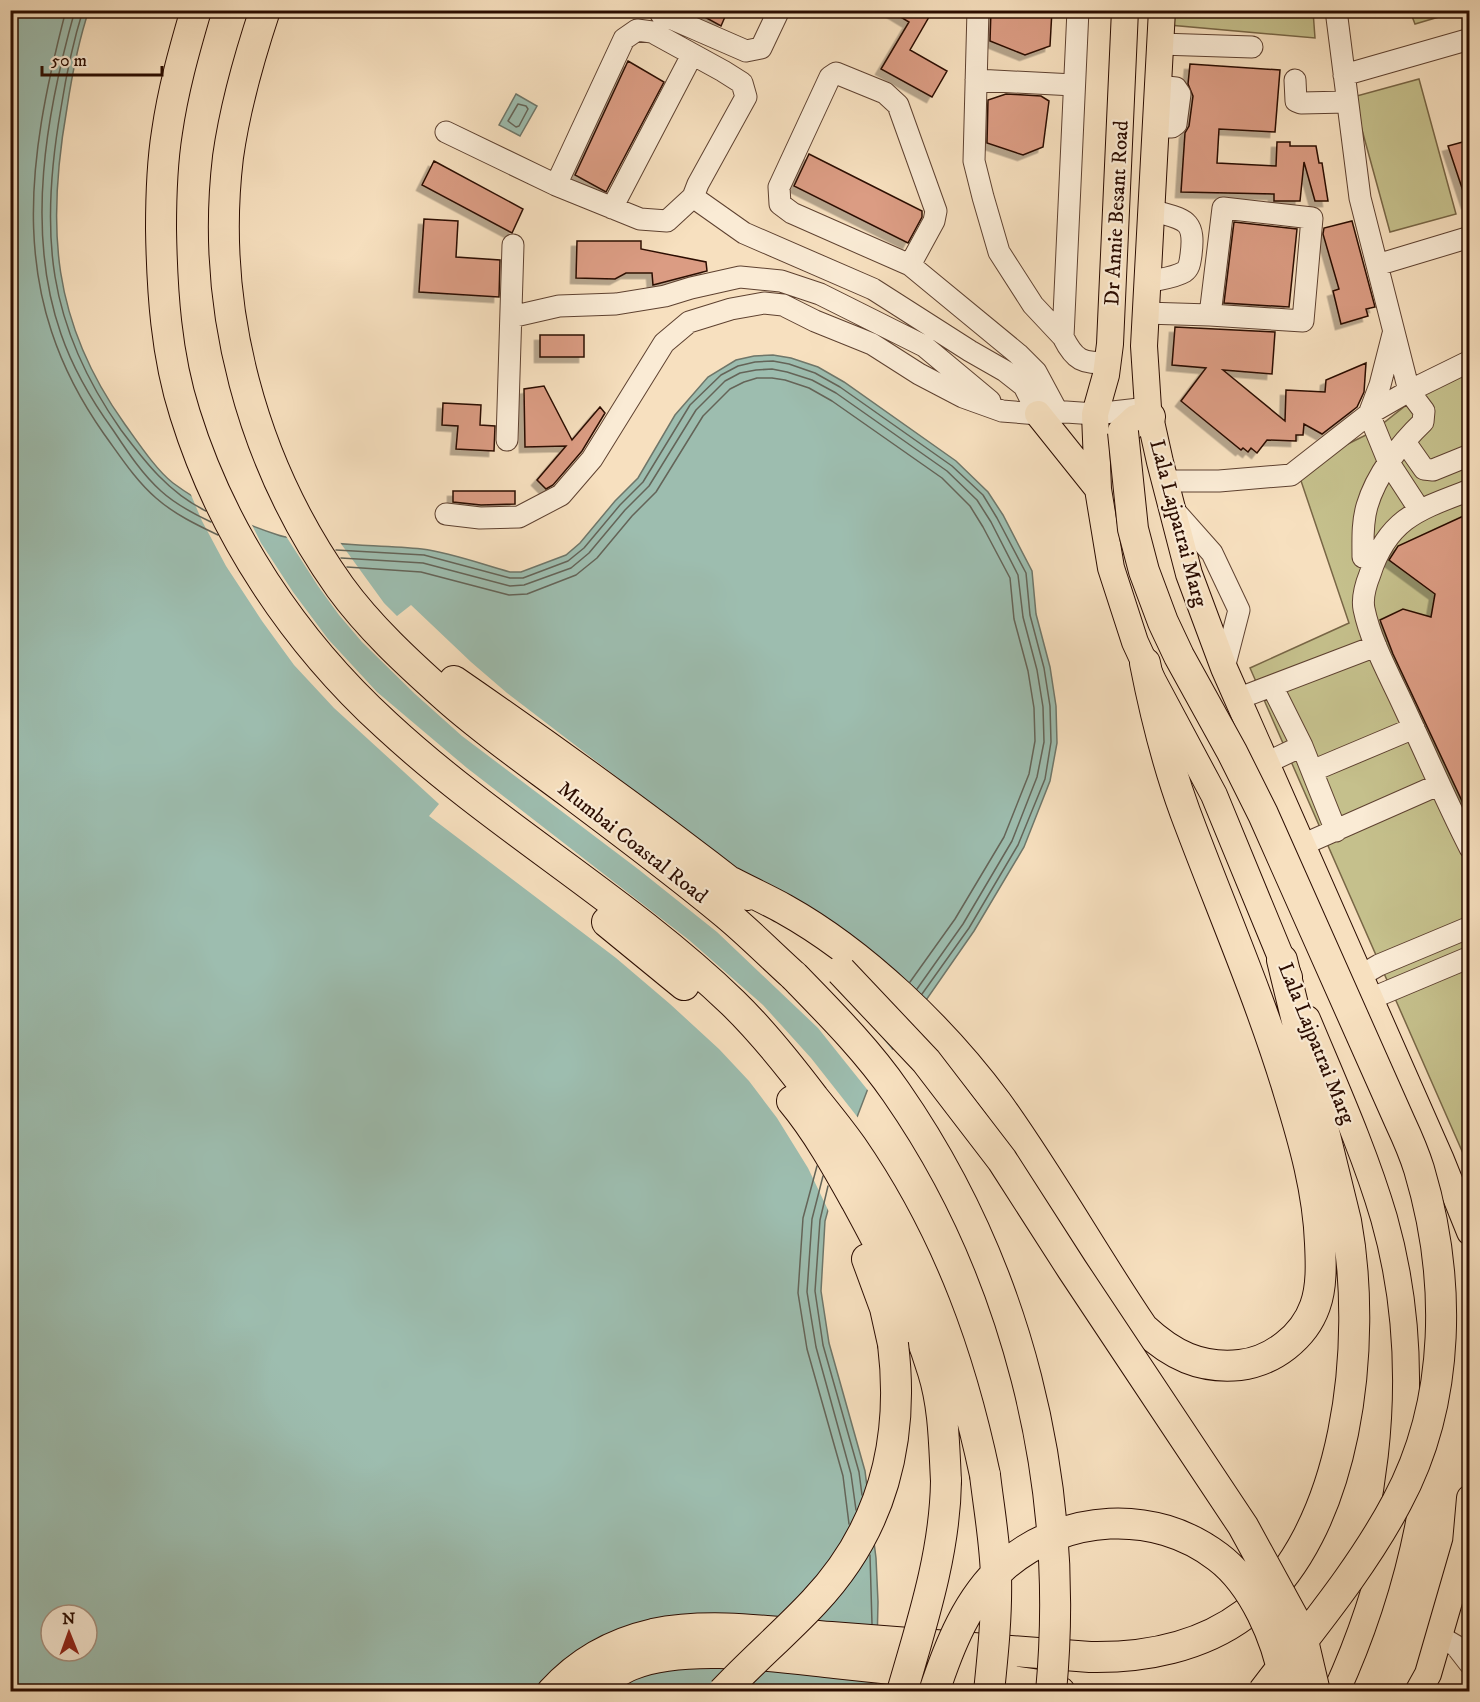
<svg xmlns="http://www.w3.org/2000/svg" width="1480" height="1702" font-family="'IM FELL DW Pica',serif">
<style>
.green{fill:#c5c08c;stroke:#786646;stroke-width:1.5}
.water{fill:#9dbdaf;stroke:#6f7669;stroke-width:1.5;fill-rule:evenodd}
.pier{fill:#f7e0bf}
.lines{fill:none;stroke-linecap:round;stroke-linejoin:round}
.shore{stroke:#646458;stroke-width:1.5}
.building{fill:#db9c83;stroke:#2b0c00;stroke-width:1.5;filter:url(#shadow)}
.minor-casing{stroke:#5e4130;stroke-width:23}
.major-casing{stroke:#2b0c00;stroke-width:28}
.highway-casing{stroke:#2b0c00;stroke-width:32}
.minor{stroke:#faebd5;stroke-width:21}
.major{stroke:#f7e0bf;stroke-width:26}
.highway{stroke:#f7e0bf;stroke-width:30}
.highway-bridge-casing{stroke:#2b0c00;stroke-width:32;stroke-linecap:butt}
.highway-bridge{stroke:#f7e0bf;stroke-width:30}
.labels{text-anchor:middle;stroke-width:4.5;stroke-linejoin:round;paint-order:stroke}
.street-label{font-size:21px;fill:#2b0c00;stroke:#faebd5}
</style>
<defs>
<filter id="shadow"><feDropShadow dx="-5.5" dy="5.5" stdDeviation="0" flood-color="#0004"/></filter>
</defs>
<rect width="100%" height="100%" fill="#f7e0bf"/>
<filter id="stains"><feTurbulence type="fractalNoise" baseFrequency=".00333" numOctaves="4"/><feColorMatrix values="0 0 0 0 .2 0 0 0 0 .09 0 0 0 0 .02 0 0 0 .5 -.17"/></filter>
<radialGradient id="worn" r=".72"><stop offset=".6" stop-color="#630" stop-opacity="0"/><stop offset="1" stop-color="#630" stop-opacity=".3"/></radialGradient>
<!-- green -->
<path class="green" d="M1170,11H1313L1315,38L1169,25Z
M1410,11V10L1459,11L1415,24Z
M1419,79L1456,214L1390,232L1353,97Z
M1469,362V1167L1250,668L1349,623L1297,469L1372,432L1447,373Z"/>
<!-- water -->
<path class="water" d="M89,10C78,42 72,75 67,108C46,227 52,322 124,423C137,441 156,470 173,483C204,506 241,523 278,535C286,538 296,538 305,540C344,546 383,545 422,549C452,553 481,564 510,572H521L566,555L580,543L615,501L638,478L675,415L708,377L736,360L754,356L773,355L791,358L818,367L844,382L956,461L988,492L1003,515L1032,571L1036,614L1050,667L1056,706L1057,743L1050,781L1024,847L974,931L872,1078L844,1151L825,1221L821,1291L829,1343L865,1471L876,1558L878,1602L876,1691L11,1692L10,11ZM51,1615H87V1651H51Z
M516,94L537,106L520,136L499,125Z"/>
<!-- pier -->
<path class="pier" d="M189,490L202,499L250,521L261,543L293,592L328,639L377,692L467,768L689,940L763,1005L811,1058L859,1119L847,1152L830,1214L808,1168L777,1118L749,1081L719,1049L670,1004L616,958L429,816L439,804L334,708L294,665L262,621L226,566L202,521Z
M284,533L339,541L384,603L397,616L411,605L471,662L507,693L745,875L926,1005L841,988L894,1052L875,1080L870,1093L818,1028L717,932L638,869L462,736L415,694L362,642L339,615L318,586Z"/>
<g class="lines">
<!-- shore -->
<path class="shore" d="M66,10C26,164 7,297 104,434C120,456 136,481 156,498C174,514 197,525 218,535
M75,10C46,113 25,231 61,334C73,369 92,401 113,430C127,451 142,474 161,491C175,504 194,514 211,522
M83,10C73,42 66,76 61,108C39,233 47,325 121,430C145,462 169,493 206,511
M518,104L526,106L528,109L519,126L516,127L508,121Z
M336,550L424,555L510,578H523L568,561L584,548L620,505L643,482L690,405L721,375L738,366L755,362L773,361L789,364L815,373L840,387L952,466L983,495L997,518L1026,573L1030,615L1044,668L1050,706L1051,742L1045,779L1018,845L969,928L922,994
M341,558L423,563L510,586L524,585L571,568L589,553L625,510L649,486L696,410L725,381L740,373L756,370L772,369L787,372L812,380L836,393L947,471L977,500L991,522L1018,575L1023,617L1037,670L1043,707L1044,742L1037,777L1012,841L963,924L917,989
M347,567L421,572L509,595L527,594L576,575L597,558L632,516L656,492L703,416L730,389L744,382L757,378H772L785,380L809,388L832,401L942,478L970,506L983,527L1010,578L1014,619L1028,671L1034,708L1035,741L1029,774L1004,837L955,919L910,982
M817,1166L803,1218L798,1293L807,1349L843,1476L849,1524
M823,1176L812,1219L807,1292L816,1347L851,1474L856,1510
M828,1186L820,1220L815,1291L823,1345L859,1472L862,1495
M870,1555L872,1624"/>
</g>
<!-- building -->
<path class="building" d="M692,10H728L721,26Z
M889,10H933L910,50L947,71L932,97L881,69L909,22Z
M991,10H1052L1050,46L1025,55L990,41Z
M628,61L664,82L606,192L575,175Z
M1190,64L1280,70L1275,132L1219,129L1217,163L1276,166L1277,142H1290V146H1316L1319,163H1322L1328,201H1315L1304,162L1300,201H1274V194L1181,192L1185,133L1189,126L1193,96L1188,84Z
M1006,94L1041,96L1049,101L1043,147L1023,155L987,143L988,100Z
M1470,140V202L1467,203L1448,146Z
M809,154L922,211V217L908,243L794,186Z
M434,161L523,209L512,233L422,185Z
M424,219L458,221L456,257L500,260L499,297L419,292Z
M1352,221L1375,307L1366,309L1368,316L1341,324L1333,291L1339,289L1323,234L1324,228Z
M1234,222L1297,229L1289,307L1224,303Z
M577,241H641V249L706,262L707,271L653,285L652,273H626L615,279L576,278Z
M1175,327L1275,332L1272,374L1223,370L1285,421L1286,390L1325,392L1326,380L1366,363L1364,392L1357,407L1322,434L1304,424L1303,435H1296V441L1267,440L1257,453L1251,448L1248,452L1243,448L1241,450L1181,401L1206,368L1172,365Z
M540,335H584V357H540Z
M544,386L572,440L600,407L605,413L582,451L553,485L546,489L537,480L566,446L525,447L524,389Z
M443,403L481,405L480,425L495,426L494,451L456,449L458,426L442,425Z
M453,491H515V504L481,505L453,502Z
M1470,513V818L1393,654L1380,620L1403,609L1431,617L1435,594L1389,560L1398,546Z"/>
<g class="lines">
<defs>
<path id="minor" d="M659,10L661,14L746,51L761,48L779,10
M978,10L974,161L983,197L999,252L1033,305L1063,337
M1078,10L1063,337C1075,361 1082,363 1108,363
M637,30L652,32L723,71L742,83L746,97L698,184L693,197L667,221L640,219L556,185L624,39Z
M1160,44L1252,47
M1344,75L1470,39
M976,80L1074,85
M1295,80L1296,101L1301,103L1347,102
M1155,127H1172L1176,124L1180,94L1176,88L1158,86
M446,132L556,185
M693,197L744,233L873,289L970,351L1005,371L1024,386L1038,414
M612,208L692,55
M910,265L934,221L936,211L898,105L885,93L836,73L830,77L779,187L780,204L792,213L910,265L1018,354L1036,372L1058,413
M1377,265L1470,237
M1147,282C1159,279 1174,278 1184,272C1190,268 1190,261 1191,255C1196,217 1183,220 1151,210
M1145,313L1210,315L1223,208L1312,218L1303,321L1210,315
M511,317L559,306L616,304L665,296L691,288L740,277L781,281L820,294L924,346L990,401
M1393,334L1380,385L1369,414L1389,463L1419,509
M507,440L513,245
M1405,442L1424,469L1433,470L1470,455
M1165,481H1219L1291,475L1369,414L1409,391L1360,198L1336,10
M1470,490C1420,509 1388,518 1370,574C1366,584 1362,599 1364,609C1371,643 1390,676 1404,707C1426,754 1446,801 1470,848
M1173,509L1212,553L1239,610L1224,668
M446,514L480,518L519,517L561,495L592,459L664,343L689,322L731,309L764,303L783,305L815,321L872,344L919,374L963,397L1002,411L1038,414L1066,412L1095,414L1148,408
M1363,557C1363,540 1362,523 1367,506C1376,475 1400,444 1423,422L1424,411L1409,391L1470,361
M1272,686L1302,746L1336,831
M1237,699L1376,646
M1266,763L1302,746
M1312,771L1414,728
M1302,845L1438,785
M1360,976L1379,965L1470,927
M1370,999L1470,957
M1439,1636L1456,1646L1470,1664"/>
<path id="major" d="M1125,10L1110,344L1106,375L1095,414L1098,489L1111,568L1135,642L1153,681L1214,795L1289,977
M1162,10L1144,346L1148,408L1160,462L1189,574L1224,668L1441,1160L1470,1232
M1038,414L1098,489
M1307,1019C1334,1084 1364,1150 1384,1218C1428,1373 1403,1546 1336,1692
M1418,1692L1428,1674L1466,1543L1470,1498"/>
<path id="highway" d="M196,10C184,51 173,90 167,132C162,163 161,197 161,229C162,291 166,355 185,414C222,533 294,641 386,725C495,826 626,900 733,1003C763,1032 789,1065 814,1098C827,1114 840,1130 852,1147C921,1247 960,1357 985,1475
M265,10C249,58 235,107 228,157C210,308 252,463 340,587C369,627 408,663 445,696C485,732 530,763 574,796C627,836 681,876 732,919C753,937 773,957 794,976
M1123,432L1136,420L1150,417
M454,681C554,750 652,821 747,895
M731,882C748,891 766,899 784,909C863,953 943,1030 997,1103C1049,1175 1093,1254 1143,1328C1172,1355 1200,1369 1240,1365C1273,1361 1304,1337 1315,1306C1322,1287 1321,1263 1320,1243C1318,1191 1304,1142 1289,1093C1260,997 1220,906 1185,812C1167,763 1155,714 1145,663
M607,922L684,985
M792,1101C817,1131 837,1167 856,1201C886,1256 915,1312 933,1372C944,1407 944,1445 946,1481
M867,1259L885,1308L893,1344
M552,1692C579,1662 614,1643 653,1634C711,1622 773,1632 831,1637C917,1644 1004,1650 1090,1657C1144,1658 1201,1647 1245,1614C1350,1535 1368,1340 1346,1221L1282,960
M588,1692C602,1682 616,1671 631,1665C686,1643 777,1657 835,1663C891,1669 947,1675 1004,1680L1033,1684L1060,1692"/>
</defs>
<!-- minor casing -->
<use href="#minor" class="minor-casing"/>
<!-- major casing -->
<use href="#major" class="major-casing"/>
<!-- highway casing -->
<use href="#highway" class="highway-casing"/>
<!-- minor -->
<use href="#minor" class="minor"/>
<!-- major -->
<use href="#major" class="major"/>
<!-- highway -->
<use href="#highway" class="highway"/>
<defs>
<path id="highway-bridge" d="M1123,432L1133,529L1144,571L1163,622L1179,656L1232,752L1263,814L1400,1122C1407,1137 1414,1153 1419,1169C1451,1276 1452,1400 1397,1502C1361,1570 1310,1630 1263,1692
M841,971L926,1061L1002,1160L1072,1269L1243,1526L1301,1632L1315,1692
M794,976C830,1013 867,1050 896,1092C1017,1266 1071,1481 1051,1692
M985,1475C989,1509 995,1542 996,1576C997,1615 993,1653 989,1692
M723,1692C752,1661 785,1633 814,1602C882,1530 905,1441 893,1344
M902,1692C922,1623 945,1553 946,1481
M934,1692C949,1646 968,1598 1004,1566C1064,1514 1154,1508 1218,1557C1254,1584 1277,1639 1285,1683"/>
</defs>
<!-- highway-bridge casing -->
<use href="#highway-bridge" class="highway-bridge-casing"/>
<!-- highway-bridge -->
<use href="#highway-bridge" class="highway-bridge"/>
</g>
<g class="labels">
<!-- street labels -->
<g class="street-label">
<text transform="translate(1116 213) rotate(-87)" y="7">Dr Annie Besant Road</text>
<text transform="translate(1179 523) rotate(75)" y="7">Lala Lajpatrai Marg</text>
<text transform="translate(633 842) rotate(38)" y="7">Mumbai Coastal Road</text>
<text transform="translate(1317 1043) rotate(68)" y="7">Lala Lajpatrai Marg</text>
</g>
</g>
<!-- margin -->
<rect width="1480" height="1702" fill="none" stroke="#f7e0bf" stroke-width="36"/>
<rect x="12" y="12" width="1456" height="1678" fill="none" stroke="#2b0c00" stroke-width="3"/>
<rect x="18" y="18" width="1444" height="1666" fill="none" stroke="#2b0c00" stroke-width="1.5"/>
<!-- north arrow -->
<g transform="translate(69 1633) rotate(359)"><circle r="28" fill="#faebd5" stroke="#a79280" stroke-width="1.5"/>
<path d="M0-4.5L10 22L0 15L-10 22Z" fill="#8f2418"/>
<text y="-9" font-size="16" font-weight="bold" text-anchor="middle" fill="#2b0c00">N</text>
</g>
<!-- scale -->
<path d="M42 66v9h120v-9" fill="none" stroke="#2b0c00" stroke-width="3"/>
<text x="51" y="66" font-size="18" fill="#2b0c00" stroke="#faebd5" stroke-width="4.5" paint-order="stroke">50 m</text>
<rect width="100%" height="100%" filter="url(#stains)"/>
<rect width="100%" height="100%" fill="url(#worn)"/>
</svg>
